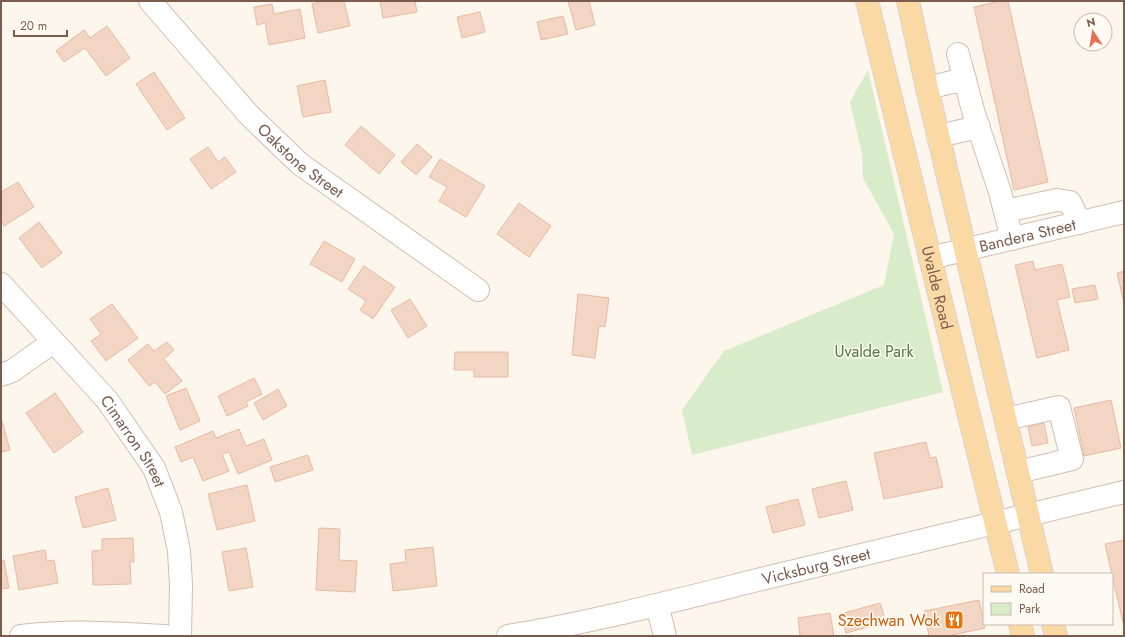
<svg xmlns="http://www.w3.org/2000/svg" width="1125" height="637" font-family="Jost,sans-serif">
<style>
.green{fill:#d8ecc9}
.building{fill:#f3d5c3;stroke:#e6bba3}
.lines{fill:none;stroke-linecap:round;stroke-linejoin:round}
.minor-casing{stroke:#d1beb0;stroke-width:24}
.major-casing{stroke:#dad1cd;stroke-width:24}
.minor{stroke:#fff;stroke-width:22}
.major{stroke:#fbd9a5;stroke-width:22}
.labels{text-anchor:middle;stroke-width:3;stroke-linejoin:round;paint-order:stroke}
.street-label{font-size:16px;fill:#7a5c4d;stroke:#fffaf3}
.park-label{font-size:16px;fill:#537a41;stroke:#fffaf3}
.food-label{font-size:16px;fill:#c56008;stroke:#fffaf3;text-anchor:end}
</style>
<rect width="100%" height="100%" fill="#fdf6ec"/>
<!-- green -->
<path class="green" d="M868,70L943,392L692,455L682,410L724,351L884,285L894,234L863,178L862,154L850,102Z"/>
<!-- building -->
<path class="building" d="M324,1H344L350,26L318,33L312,4Z
M380,1H415L417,12L383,18Z
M568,1H589L595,25L576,30Z
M1000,1H1008L1048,182L1014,190L974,7Z
M272,4L274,14L300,9L305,38L269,45L265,23L257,25L254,7Z
M480,12L485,32L462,38L457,17Z
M563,16L568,34L541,40L537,22Z
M107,26L130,58L106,76L85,48L64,62L56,51L84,30L90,38Z
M154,72L185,118L167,130L136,84Z
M325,80L331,112L303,117L297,86Z
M361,126L395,155L379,174L345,145Z
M417,144L432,157L416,175L401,162Z
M208,147L218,162L225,157L236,172L211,189L190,159Z
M440,159L485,186L466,217L439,201L447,187L429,177Z
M18,182L34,207L4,226L1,220V192Z
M519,203L551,226L529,257L497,234Z
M39,222L62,253L42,268L19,238Z
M324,241L355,259L342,282L310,264Z
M1033,261L1035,270L1062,264L1070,297L1057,300L1069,350L1037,358L1015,265Z
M364,266L395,287L373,319L360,310L366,301L348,289Z
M1124,271V303L1117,273Z
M1095,285L1098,299L1075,303L1072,289Z
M578,294L609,298L605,327L599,326L595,358L572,355Z
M410,299L427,326L408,338L391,310Z
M112,304L138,338L106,361L91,341L101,334L90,319Z
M167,342L174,350L164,359L182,381L165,394L155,382L149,386L128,360L148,344L154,351Z
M455,352H508V377H474V370H454Z
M254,378L262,394L246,402L248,406L227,416L218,396Z
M186,388L200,421L180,430L166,396Z
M278,389L287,406L263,420L254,403Z
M55,393L83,432L54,453L26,413Z
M1111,400L1121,448L1084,456L1074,408Z
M1,421H2L10,450L1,452Z
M1044,423L1048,443L1032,446L1028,427Z
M239,429L246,446L264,439L272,460L238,474L229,452L222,454L229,471L203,481L193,457L181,462L175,447L213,431L216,438Z
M926,442L930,458L936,457L943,487L884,499L874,453Z
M308,455L313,470L275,482L270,467Z
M846,481L853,510L819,518L812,489Z
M247,485L255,521L217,530L208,494Z
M108,488L116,520L83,528L75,497Z
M798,499L805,525L773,533L766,507Z
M319,528L340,529L339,560L357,561L355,592L316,590Z
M133,538L134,562H130L131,584L93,585L92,551L102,550V539Z
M1124,540V627L1105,544Z
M433,547L437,586L393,591L390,564L406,562L405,550Z
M246,548L253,587L229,591L222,552Z
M45,550L47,561L54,560L58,583L19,590L13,556Z
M4,560L9,588L1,589V561Z
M979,600L985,628L948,636H929L924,611Z
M880,603L886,622L846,633L841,614Z
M830,613L834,636H800L798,618Z"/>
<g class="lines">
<defs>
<g id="minor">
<path id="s1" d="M150,1L249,115L300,164L478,290"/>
<path d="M958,54L974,114L1000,192L1012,239"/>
<path d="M927,88L965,79"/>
<path d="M938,136L979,127"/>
<path d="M1005,211L1057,200L1070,202L1080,223"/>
<path id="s2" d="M930,258L1124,212"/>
<path id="s3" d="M1,284L107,400L154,468L171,512L179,551L181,585L180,636"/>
<path d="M1,375L12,371L53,342"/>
<path d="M1006,419L1059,407L1072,459L1018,472"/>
<path d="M657,605L665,636"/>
<path d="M21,636C69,630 117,633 165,636"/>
<path id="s4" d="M508,636C599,621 688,597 778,575C893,547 1008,519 1124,492"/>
</g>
<g id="major">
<path id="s5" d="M867,1L1008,574"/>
<path d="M908,1L927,88L1042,574"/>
<path d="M1020,624L1023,636"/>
<path d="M1053,624L1056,636"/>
</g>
</defs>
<!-- minor casing -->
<use href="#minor" class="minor-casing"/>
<!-- major casing -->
<use href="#major" class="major-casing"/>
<!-- minor -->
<use href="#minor" class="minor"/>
<!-- major -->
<use href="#major" class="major"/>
</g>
<!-- icons -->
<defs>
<symbol id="restaurant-square" viewBox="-11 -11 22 22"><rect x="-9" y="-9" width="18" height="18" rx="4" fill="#e8710a" stroke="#fffaf3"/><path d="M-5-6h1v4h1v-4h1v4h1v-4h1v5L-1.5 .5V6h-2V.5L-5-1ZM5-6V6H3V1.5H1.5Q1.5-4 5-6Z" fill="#fff"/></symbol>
</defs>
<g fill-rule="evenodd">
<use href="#restaurant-square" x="943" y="609" width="22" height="22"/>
</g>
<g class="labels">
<!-- street labels -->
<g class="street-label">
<text dy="6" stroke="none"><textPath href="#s1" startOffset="220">Oakstone Street</textPath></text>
<text dy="6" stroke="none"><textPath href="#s2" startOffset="100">Bandera Street</textPath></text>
<text dy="6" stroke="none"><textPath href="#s5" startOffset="295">Uvalde Road</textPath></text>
<text dy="6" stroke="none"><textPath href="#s3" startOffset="206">Cimarron Street</textPath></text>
<text dy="6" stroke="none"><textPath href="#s4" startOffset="316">Vicksburg Street</textPath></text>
</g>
<!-- park labels -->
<g class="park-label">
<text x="874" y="357">Uvalde Park</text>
</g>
<!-- food labels -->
<g class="food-label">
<text x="940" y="626">Szechwan Wok</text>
</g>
</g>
<!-- border -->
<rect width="1125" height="637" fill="none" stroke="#7a5c4d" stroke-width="4"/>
<!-- legend -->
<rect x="983" y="573" width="130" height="52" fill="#fffaf3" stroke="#cabbb1"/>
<rect x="991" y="586" width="20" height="6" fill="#fbd9a5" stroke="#cabbb1"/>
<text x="1019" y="593" font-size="12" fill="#7a5c4d">Road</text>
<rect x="991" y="603" width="20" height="12" fill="#d8ecc9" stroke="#cabbb1"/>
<text x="1019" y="613" font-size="12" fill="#7a5c4d">Park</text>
<!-- north arrow -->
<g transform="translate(1093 32) rotate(348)"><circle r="19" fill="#fffaf3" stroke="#cabbb1"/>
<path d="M0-3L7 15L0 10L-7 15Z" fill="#e76f51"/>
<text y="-6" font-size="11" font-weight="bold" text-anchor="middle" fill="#7a5c4d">N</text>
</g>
<!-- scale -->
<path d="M14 30v6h53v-6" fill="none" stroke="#7a5c4d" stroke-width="2"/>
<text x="20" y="30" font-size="12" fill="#7a5c4d" stroke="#fffaf3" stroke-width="3" paint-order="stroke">20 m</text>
</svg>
